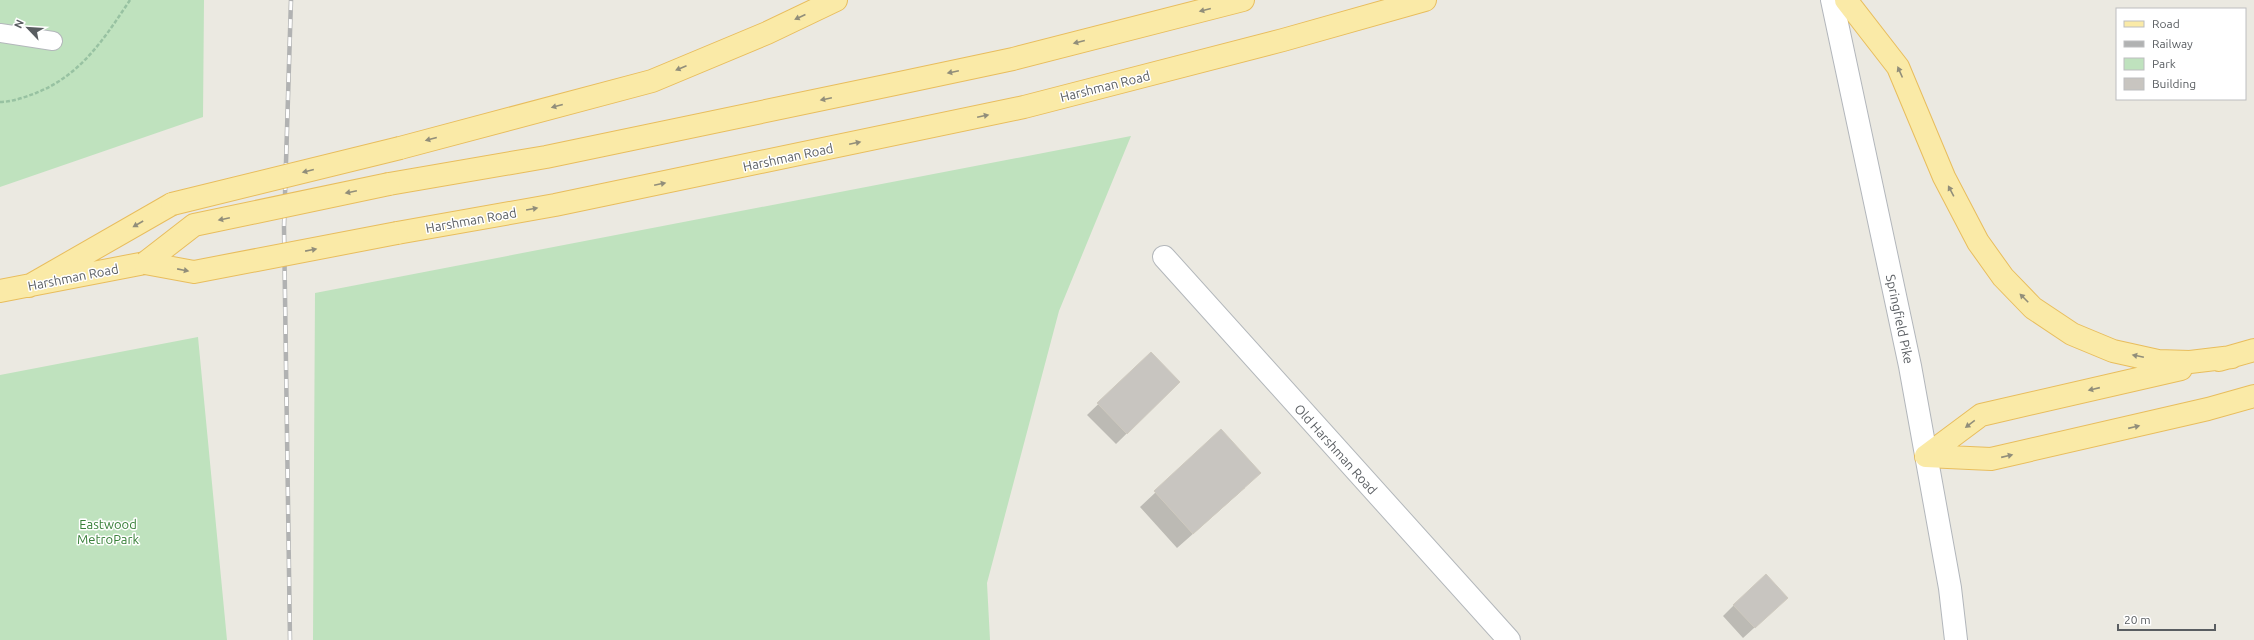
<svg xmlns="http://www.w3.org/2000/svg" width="2254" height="640" font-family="Ubuntu,sans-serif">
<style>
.green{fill:#bfe2be}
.shadow{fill:#0003}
.building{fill:#c8c5c0;stroke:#cfcabf}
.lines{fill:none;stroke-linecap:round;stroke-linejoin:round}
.lane-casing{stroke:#b3b7bb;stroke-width:20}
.street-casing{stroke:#b3b7bb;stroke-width:24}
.secondary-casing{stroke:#b2b6bb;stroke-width:24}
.primary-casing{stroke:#e8bd5d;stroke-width:24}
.path{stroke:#98c2a2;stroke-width:2.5;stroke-dasharray:4 2;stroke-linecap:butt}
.lane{stroke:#fff;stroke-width:18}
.street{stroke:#fff;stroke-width:22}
.secondary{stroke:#fff;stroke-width:22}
.primary{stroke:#faeaa7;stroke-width:22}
.rail-casing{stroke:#b1b2b2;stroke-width:4.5}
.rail{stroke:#fff;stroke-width:3;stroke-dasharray:9;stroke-linecap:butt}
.primary-bridge-casing{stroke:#e8bd5d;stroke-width:24;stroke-linecap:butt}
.primary-bridge{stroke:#faeaa7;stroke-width:22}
.oneway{fill:#918e7a}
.labels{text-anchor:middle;stroke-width:3;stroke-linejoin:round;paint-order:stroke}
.street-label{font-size:13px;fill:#595d61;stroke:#fff}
.park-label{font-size:13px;fill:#39803a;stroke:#fff}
</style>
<rect width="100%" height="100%" fill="#ebe9e1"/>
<!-- green -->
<path class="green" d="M0,0H204L203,117L0,187Z
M1131,136L1059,311L987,583L990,640H313L315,293Z
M198,337L227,640H0V375Z"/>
<!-- shadow -->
<path class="shadow" d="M1151,353L1168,393L1116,444L1087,415Z
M1221,431L1245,488L1177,548L1140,507Z
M1734,605L1776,608L1743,638L1723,616Z"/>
<!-- building -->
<path class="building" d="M1151,352L1180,382L1127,434L1097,403Z
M1221,429L1261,473L1193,534L1154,491Z
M1766,574L1788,598L1755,628L1733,605Z"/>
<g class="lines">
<defs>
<path id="lane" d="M0,33L53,41"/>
<path id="street" d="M1164,257L1509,640"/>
<path id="secondary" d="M1832,0L1910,366L1950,588L1956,640"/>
<path id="primary" d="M1846,0L1898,67L1944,177L1978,242L2003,277L2033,308L2072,334L2113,351L2158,361L2190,362L2232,357
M400,148L652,81L767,33L836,0
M389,184L546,157L895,84L1013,59L1243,0
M397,233L555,205L1024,107L1283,40L1425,0
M29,286L172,204
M0,291L145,263
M2219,360L2254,350
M1926,456L1981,415L2181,369
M1926,456L1991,459L2208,409L2254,396"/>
</defs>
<!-- lane casing -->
<use href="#lane" class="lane-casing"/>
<!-- street casing -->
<use href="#street" class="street-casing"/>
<!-- secondary casing -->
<use href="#secondary" class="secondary-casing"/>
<!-- primary casing -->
<use href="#primary" class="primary-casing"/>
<!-- path -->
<path class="path" d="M0,102C12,102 25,97 36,93C81,75 104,39 130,0"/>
<!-- lane -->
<use href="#lane" class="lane"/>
<!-- street -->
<use href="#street" class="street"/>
<!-- secondary -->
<use href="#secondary" class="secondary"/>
<!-- primary -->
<use href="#primary" class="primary"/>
<defs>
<path id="rail" d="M290,640L284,227L291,0"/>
</defs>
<!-- rail casing -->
<use href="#rail" class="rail-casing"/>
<!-- rail -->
<use href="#rail" class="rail"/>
<defs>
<path id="primary-bridge" d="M172,204L400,148
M145,263L194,225L389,184
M145,263L194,272L397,233"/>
</defs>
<!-- primary-bridge casing -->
<use href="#primary-bridge" class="primary-bridge-casing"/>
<!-- primary-bridge -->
<use href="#primary-bridge" class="primary-bridge"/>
</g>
<!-- one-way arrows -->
<defs><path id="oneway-solid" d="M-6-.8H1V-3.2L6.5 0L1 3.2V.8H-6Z"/></defs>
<g class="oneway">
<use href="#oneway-solid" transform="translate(1205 10) rotate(166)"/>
<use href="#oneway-solid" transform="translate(800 17) rotate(155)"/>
<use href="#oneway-solid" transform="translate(1079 42) rotate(166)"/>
<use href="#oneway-solid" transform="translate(681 68) rotate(157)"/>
<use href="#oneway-solid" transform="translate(953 72) rotate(168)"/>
<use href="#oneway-solid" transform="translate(1900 72) rotate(-114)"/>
<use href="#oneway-solid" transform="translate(826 99) rotate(168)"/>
<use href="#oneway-solid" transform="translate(557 106) rotate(165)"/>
<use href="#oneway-solid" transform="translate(983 116) rotate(-12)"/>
<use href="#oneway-solid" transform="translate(431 139) rotate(165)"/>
<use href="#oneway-solid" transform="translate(855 143) rotate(-12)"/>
<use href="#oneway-solid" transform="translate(308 171) rotate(166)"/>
<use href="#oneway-solid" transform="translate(660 184) rotate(-12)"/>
<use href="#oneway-solid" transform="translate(1951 191) rotate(-118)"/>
<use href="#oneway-solid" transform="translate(351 192) rotate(168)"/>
<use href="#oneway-solid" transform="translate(532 209) rotate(-10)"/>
<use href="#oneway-solid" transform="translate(224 219) rotate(168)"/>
<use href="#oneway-solid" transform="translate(138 224) rotate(150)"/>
<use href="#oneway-solid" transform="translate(311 250) rotate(-11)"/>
<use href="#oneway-solid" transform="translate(183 270) rotate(11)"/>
<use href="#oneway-solid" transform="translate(2024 298) rotate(-135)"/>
<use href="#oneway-solid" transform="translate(2138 356) rotate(-168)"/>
<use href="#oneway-solid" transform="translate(2094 389) rotate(167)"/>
<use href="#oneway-solid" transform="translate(1970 424) rotate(143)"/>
<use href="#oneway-solid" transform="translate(2134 427) rotate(-13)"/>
<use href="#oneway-solid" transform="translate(2007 456) rotate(-13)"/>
</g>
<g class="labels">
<!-- street labels -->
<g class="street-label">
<text transform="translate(1105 86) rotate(-14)" y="5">Harshman Road</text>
<text transform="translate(788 157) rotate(-12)" y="5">Harshman Road</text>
<text transform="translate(471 220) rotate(-10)" y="5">Harshman Road</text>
<text transform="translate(73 277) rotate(-11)" y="5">Harshman Road</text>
<text transform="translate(1900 319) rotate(78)" y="5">Springfield Pike</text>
<text transform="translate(1336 449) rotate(48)" y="5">Old Harshman Road</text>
</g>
<!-- park labels -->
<g class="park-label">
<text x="108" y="529">Eastwood<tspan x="108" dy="15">MetroPark</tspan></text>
</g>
</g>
<!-- legend -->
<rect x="2116" y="8" width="130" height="92" fill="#ffffff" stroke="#bdbec0"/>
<rect x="2124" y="21" width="20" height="6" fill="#faeaa7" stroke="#bdbec0"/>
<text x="2152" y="28" font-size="12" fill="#595d61">Road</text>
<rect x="2124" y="41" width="20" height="6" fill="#b1b2b2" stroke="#bdbec0"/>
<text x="2152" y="48" font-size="12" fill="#595d61">Railway</text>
<rect x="2124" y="58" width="20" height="12" fill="#bfe2be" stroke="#bdbec0"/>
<text x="2152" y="68" font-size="12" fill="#595d61">Park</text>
<rect x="2124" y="78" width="20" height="12" fill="#c8c5c0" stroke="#bdbec0"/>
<text x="2152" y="88" font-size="12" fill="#595d61">Building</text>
<!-- north arrow -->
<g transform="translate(28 28) rotate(295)" stroke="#ffffff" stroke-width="3" paint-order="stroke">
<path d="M0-3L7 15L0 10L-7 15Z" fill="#595d61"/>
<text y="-6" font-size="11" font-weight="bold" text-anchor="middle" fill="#595d61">N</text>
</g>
<!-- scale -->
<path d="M2118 624v6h97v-6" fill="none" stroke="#595d61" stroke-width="2"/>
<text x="2124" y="624" font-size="12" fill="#595d61" stroke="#ffffff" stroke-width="3" paint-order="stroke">20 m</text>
</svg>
